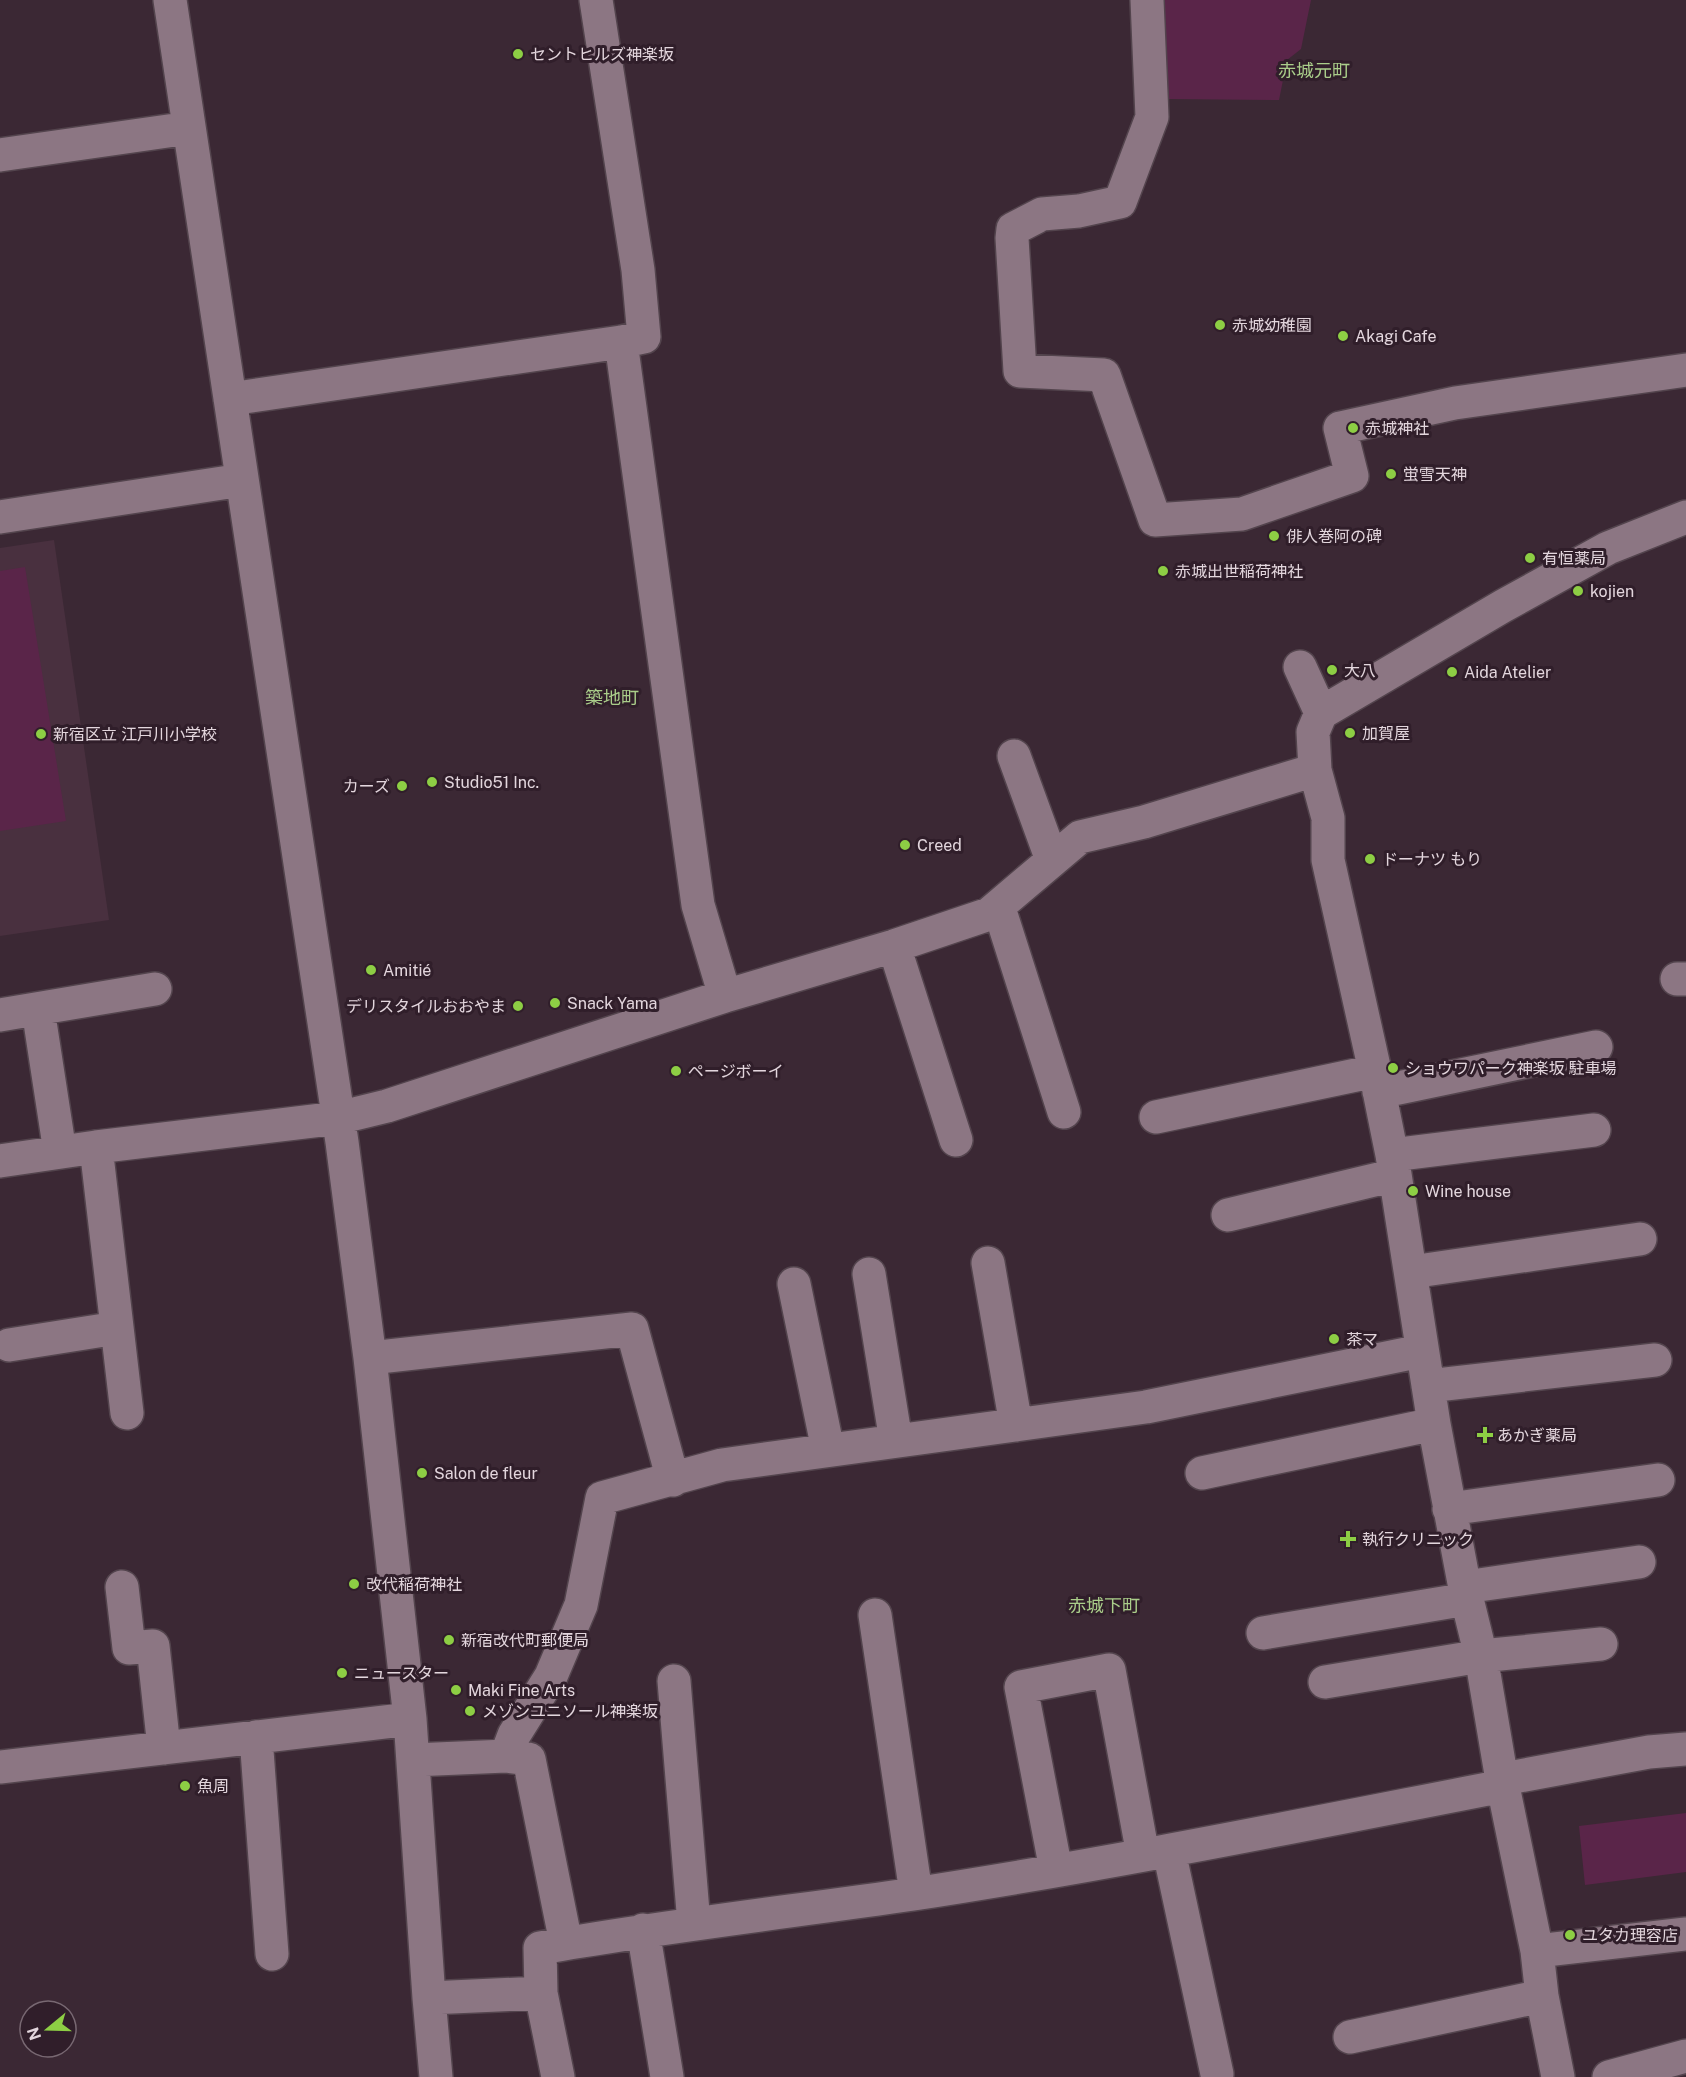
<svg xmlns="http://www.w3.org/2000/svg" width="1686" height="2077" font-family="'Public Sans','Noto Sans JP',sans-serif">
<style>
.built{fill:#49303f}
.green{fill:#5a2549}
.lines{fill:none;stroke-linecap:round;stroke-linejoin:round}
.minor-casing{stroke:#53444d;stroke-width:36}
.minor{stroke:#8c7683;stroke-width:33}
.poi-dot{fill:#8dce44;stroke:#301e2a;stroke-width:2}
.labels{text-anchor:middle;stroke-width:6;stroke-linejoin:round;paint-order:stroke}
.poi-label{font-size:16px;fill:#e3d6dd;stroke:#301e2a;text-anchor:start}
.neighbourhood-label{font-size:18px;fill:#aace8a;stroke:#301e2a}
</style>
<rect width="100%" height="100%" fill="#3b2834"/>
<!-- built -->
<path class="built" d="M54,540L109,920L0,936V548Z"/>
<!-- green -->
<path class="green" d="M1159,0H1311L1301,49L1287,60L1279,100L1167,99Z
M25,567L66,821L0,831V571Z
M1686,1813V1872L1585,1885L1579,1826Z"/>
<g class="lines">
<defs>
<path id="minor" d="M170,0L342,1142L370,1358L410,1719L429,1998L541,1993L558,2077
M1147,0L1152,117L1120,202L1079,211L1042,214L1013,229L1012,238L1020,371L1104,375L1155,520L1242,514L1352,476L1340,428L1455,403L1686,370
M0,155L189,128
M621,342L698,905L725,996
M230,399L621,342L644,337L638,270L596,0
M0,517L242,480
M1300,667L1321,713
M1014,756L1052,860
M999,908L1064,1112
M894,946L956,1140
M1677,979H1686
M38,1009L60,1152
M0,1015L155,989
M1379,1092L1596,1047
M1156,1117L1375,1071
M96,1147L127,1413
M1392,1155L1594,1130
M0,1161L96,1147L338,1118L387,1106L725,996L894,946L989,914L1080,837L1144,822L1315,770
M1228,1215L1395,1175
M988,1263L1016,1425
M1411,1272L1640,1239
M869,1274L896,1441
M794,1284L828,1450
M9,1345L117,1328
M370,1358L632,1329L673,1480
M1428,1386L1655,1360
M1202,1473L1434,1424
M1449,1509L1658,1480
M122,1587L129,1648L153,1646L164,1748
M1465,1587L1639,1562
M875,1615L916,1893
M1263,1633L1467,1599
M674,1681L694,1924
M1325,1682L1481,1656L1601,1644
M256,1737L272,1954
M506,1756L514,1735L551,1676L581,1605L602,1498L722,1465L1146,1407L1421,1351
M413,1760L506,1756L529,1759L566,1943
M0,1767L410,1719
M1503,1779L1649,1752L1686,1749
M1169,1851L1217,2074
M1056,1870L1021,1687L1109,1670L1143,1855
M643,1930L667,2077
M1537,1951L1686,1934
M541,1993L540,1948C664,1926 789,1912 914,1894C1111,1864 1307,1824 1503,1786
M429,1998L436,2077
M1350,2037L1542,1996
M1558,2077L1542,1996L1537,1951L1503,1786L1481,1656L1467,1599L1434,1424L1392,1155L1375,1071L1328,860V818L1315,770L1313,732L1321,713L1503,606L1608,548L1686,517
M1609,2077L1686,2056"/>
</defs>
<!-- minor casing -->
<use href="#minor" class="minor-casing"/>
<!-- minor -->
<use href="#minor" class="minor"/>
</g>
<!-- markers -->
<g class="poi-dot">
<circle cx="518" cy="54" r="6"/>
<circle cx="1220" cy="325" r="6"/>
<circle cx="1343" cy="336" r="6"/>
<circle cx="1353" cy="428" r="6"/>
<circle cx="1391" cy="474" r="6"/>
<circle cx="1274" cy="536" r="6"/>
<circle cx="1530" cy="558" r="6"/>
<circle cx="1163" cy="571" r="6"/>
<circle cx="1578" cy="591" r="6"/>
<circle cx="1332" cy="670" r="6"/>
<circle cx="1452" cy="672" r="6"/>
<circle cx="1350" cy="733" r="6"/>
<circle cx="41" cy="734" r="6"/>
<circle cx="432" cy="782" r="6"/>
<circle cx="402" cy="786" r="6"/>
<circle cx="905" cy="845" r="6"/>
<circle cx="1370" cy="859" r="6"/>
<circle cx="371" cy="970" r="6"/>
<circle cx="555" cy="1003" r="6"/>
<circle cx="518" cy="1006" r="6"/>
<circle cx="1393" cy="1068" r="6"/>
<circle cx="676" cy="1071" r="6"/>
<circle cx="1413" cy="1191" r="6"/>
<circle cx="1334" cy="1339" r="6"/>
<path d="M1482 1426h6v6h6v6h-6v6h-6v-6h-6v-6h6z"/>
<circle cx="422" cy="1473" r="6"/>
<path d="M1345 1530h6v6h6v6h-6v6h-6v-6h-6v-6h6z"/>
<circle cx="354" cy="1584" r="6"/>
<circle cx="449" cy="1640" r="6"/>
<circle cx="342" cy="1673" r="6"/>
<circle cx="456" cy="1690" r="6"/>
<circle cx="470" cy="1711" r="6"/>
<circle cx="185" cy="1786" r="6"/>
<circle cx="1570" cy="1935" r="6"/>
</g>
<g class="labels">
<!-- poi labels -->
<g class="poi-label">
<text x="530" y="60">セントヒルズ神楽坂</text>
<text x="1232" y="331">赤城幼稚園</text>
<text x="1355" y="342">Akagi Cafe</text>
<text x="1365" y="434">赤城神社</text>
<text x="1403" y="480">蛍雪天神</text>
<text x="1286" y="542">俳人巻阿の碑</text>
<text x="1542" y="564">有恒薬局</text>
<text x="1175" y="577">赤城出世稲荷神社</text>
<text x="1590" y="597">kojien</text>
<text x="1344" y="676">大八</text>
<text x="1464" y="678">Aida Atelier</text>
<text x="1362" y="739">加賀屋</text>
<text x="53" y="740">新宿区立 江戸川小学校</text>
<text x="444" y="788">Studio51 Inc.</text>
<text x="390" y="792" text-anchor="end">カーズ</text>
<text x="917" y="851">Creed</text>
<text x="1382" y="865">ドーナツ もり</text>
<text x="383" y="976">Amitié</text>
<text x="567" y="1009">Snack Yama</text>
<text x="506" y="1012" text-anchor="end">デリスタイルおおやま</text>
<text x="1405" y="1074">ショウワパーク神楽坂 駐車場</text>
<text x="688" y="1077">ページボーイ</text>
<text x="1425" y="1197">Wine house</text>
<text x="1346" y="1345">茶マ</text>
<text x="1497" y="1441">あかぎ薬局</text>
<text x="434" y="1479">Salon de fleur</text>
<text x="1362" y="1545">執行クリニック</text>
<text x="366" y="1590">改代稲荷神社</text>
<text x="461" y="1646">新宿改代町郵便局</text>
<text x="354" y="1679">ニュースター</text>
<text x="468" y="1696">Maki Fine Arts</text>
<text x="482" y="1717">メゾンユニソール神楽坂</text>
<text x="197" y="1792">魚周</text>
<text x="1582" y="1941">ユタカ理容店</text>
</g>
<!-- neighbourhood labels -->
<g class="neighbourhood-label">
<text x="1314" y="77">赤城元町</text>
<text x="612" y="704">築地町</text>
<text x="1104" y="1612">赤城下町</text>
</g>
</g>
<!-- north arrow -->
<g transform="translate(48 2029) rotate(251)"><circle r="28" fill="#301e2a" stroke="#786872" stroke-width="1.5"/>
<path d="M0-4.5L10 22L0 15L-10 22Z" fill="#8dce44"/>
<text y="-9" font-size="16" font-weight="bold" text-anchor="middle" fill="#e3d6dd">N</text>
</g>
</svg>
